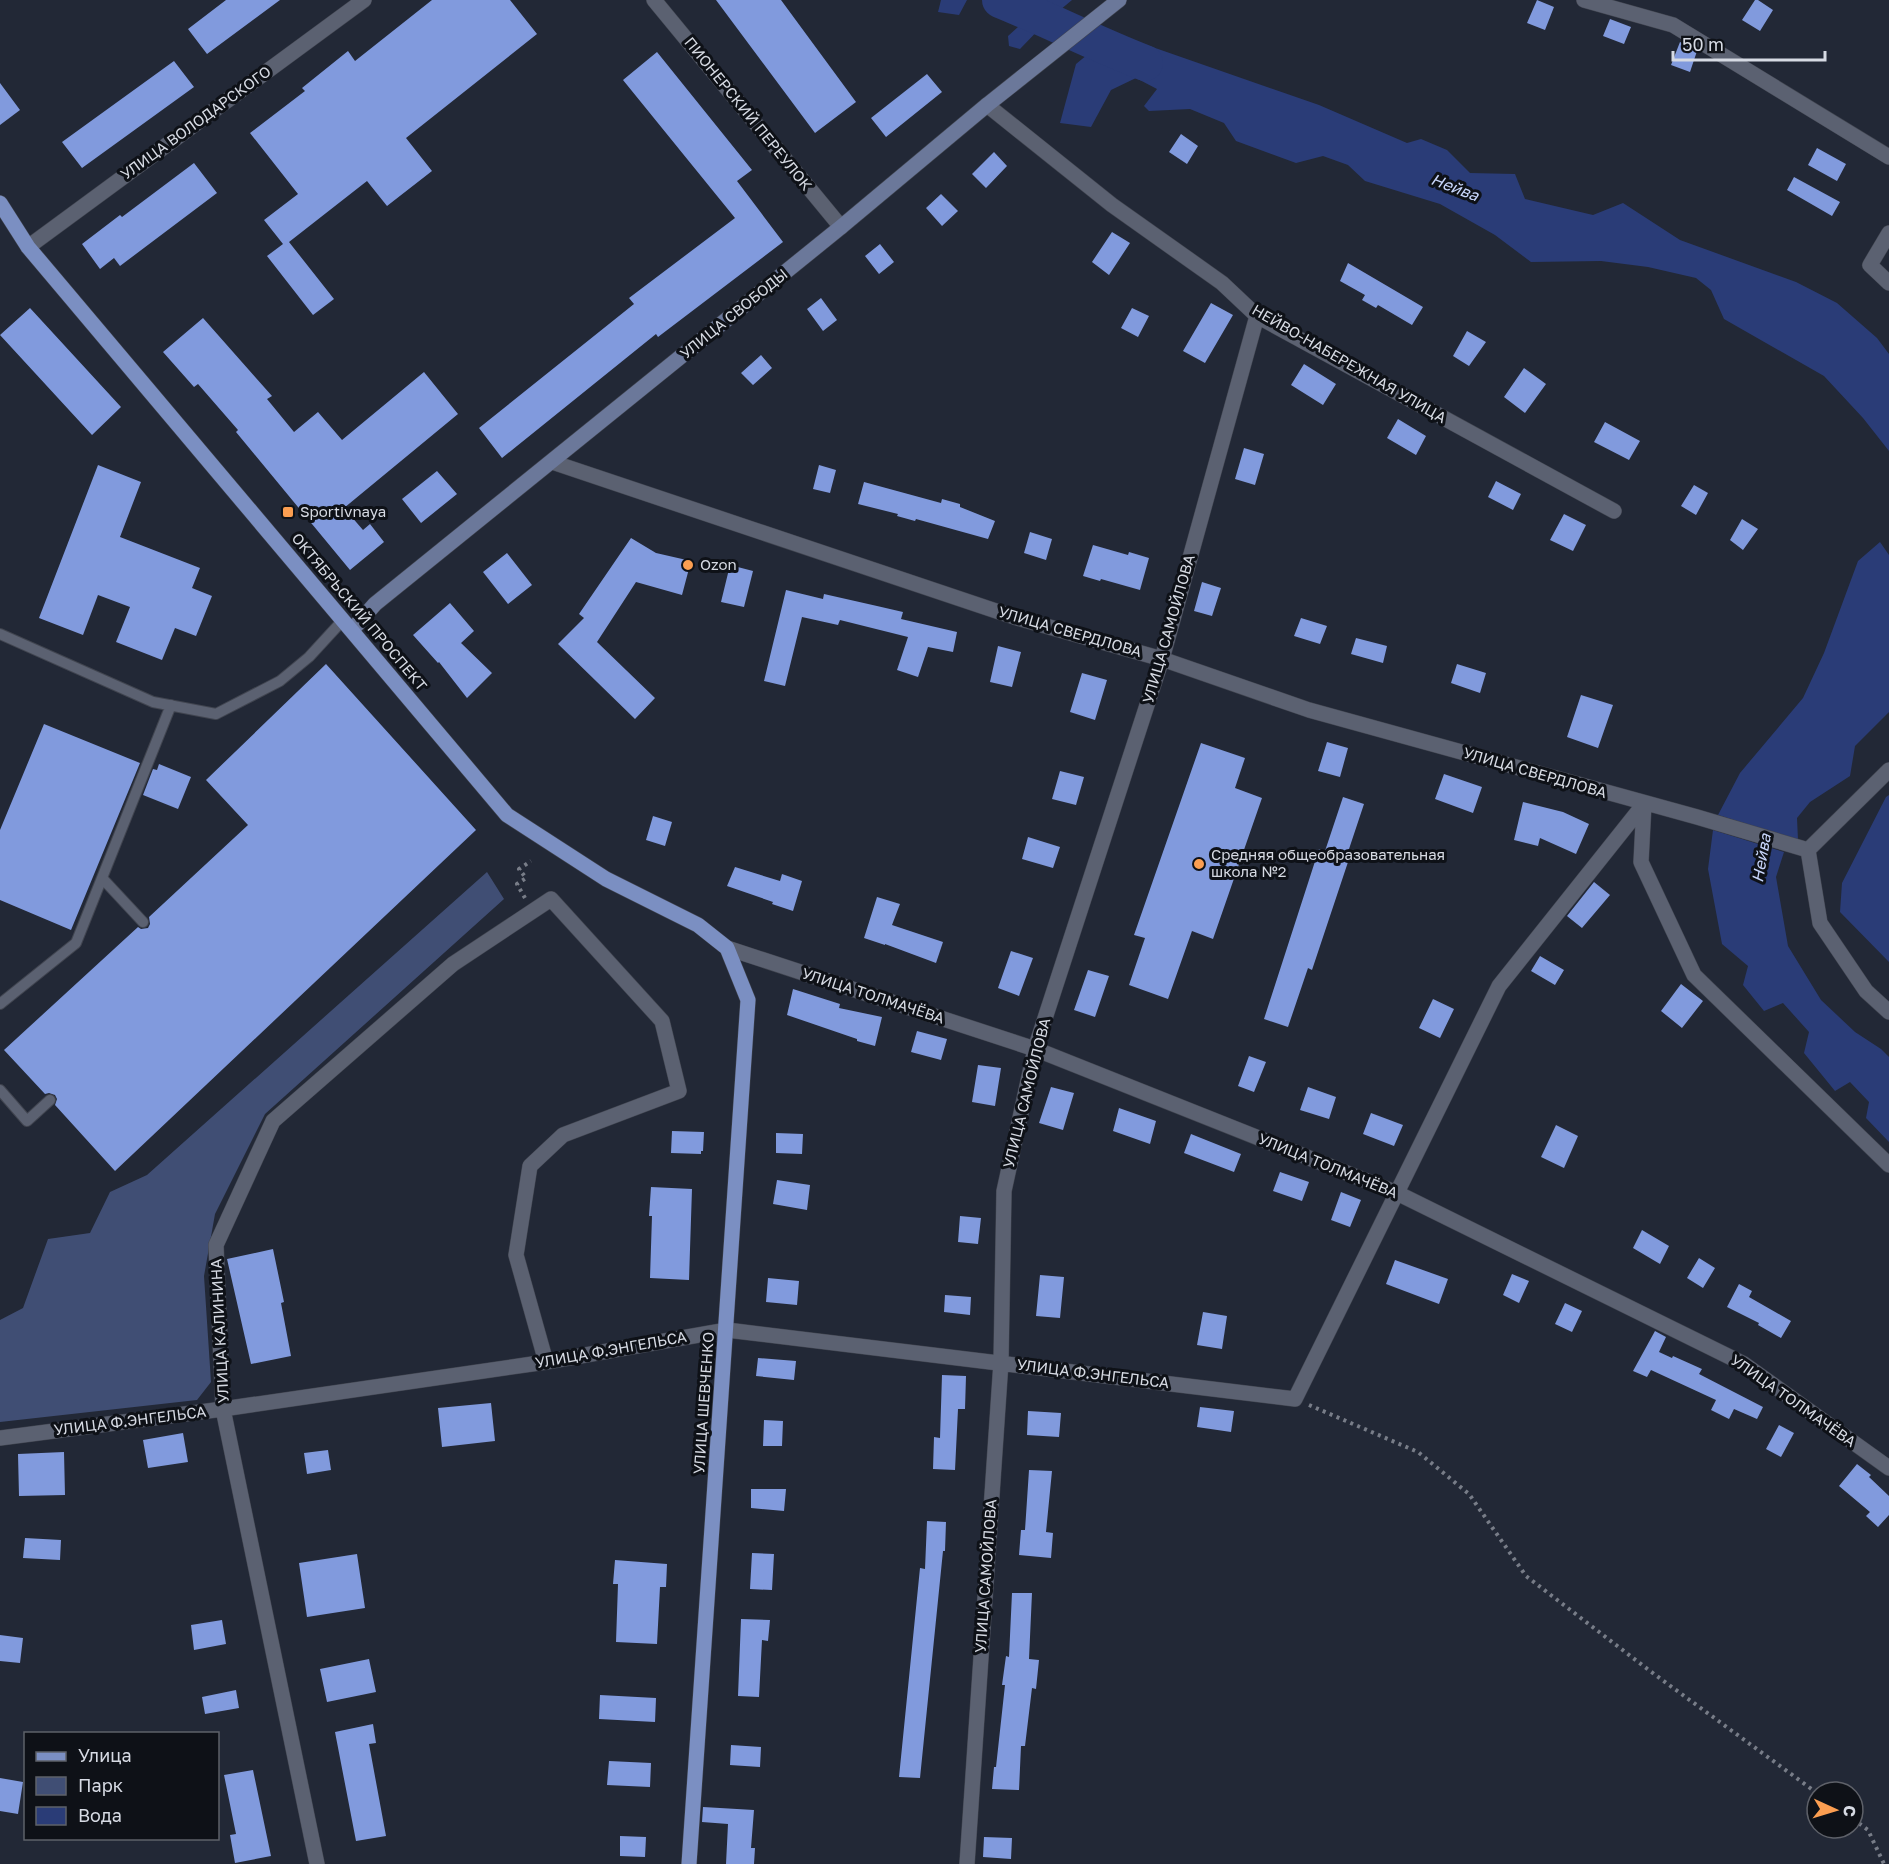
<svg xmlns="http://www.w3.org/2000/svg" width="1889" height="1864" font-family="'Golos Text',sans-serif">
<style>
.green{fill:#404e74}
.water{fill:#2a3c77}
.lines{fill:none;stroke-linecap:round;stroke-linejoin:round}
.river{stroke:#2a3c77;stroke-width:36}
.building{fill:#819add}
.lane-casing{stroke:#414550;stroke-width:12}
.street-casing{stroke:#414550;stroke-width:16}
.secondary-casing{stroke:#414550;stroke-width:16}
.primary-casing{stroke:#414550;stroke-width:16}
.path{stroke:#787d88;stroke-width:4;stroke-dasharray:3 4.5;stroke-linecap:butt}
.lane{stroke:#5b6171;stroke-width:10}
.street{stroke:#5b6171;stroke-width:15}
.secondary{stroke:#6b789a;stroke-width:15}
.primary{stroke:#7b8fc2;stroke-width:15}
.poi-dot{fill:#fb9e51;stroke:#0e1117;stroke-width:2}
.labels{text-anchor:middle;stroke-width:6;stroke-linejoin:round;paint-order:stroke}
.street-label{font-size:15px;fill:#d6dae3;stroke:#0e1117}
.poi-label{font-size:15px;fill:#d6dae3;stroke:#0e1117;text-anchor:start}
.water-label{font-size:16px;font-style:italic;fill:#c8d6fb;stroke:#0e1117}
</style>
<rect width="100%" height="100%" fill="#222836"/>
<!-- green -->
<path class="green" d="M487,872L504,899L265,1114L215,1214L204,1276L211,1382L197,1400L0,1422V1320L23,1308L48,1239L90,1233L110,1192L147,1175Z"/>
<!-- water -->
<path class="water" d="M941,0H967L959,15L938,12Z
M988,0H1072L1048,20L1020,49L1009,46L1008,36L1028,18Z
M1118,35L1319,105L1407,143L1421,139L1447,150L1470,173L1515,174L1525,199L1593,215L1623,203L1680,240L1796,282L1837,303L1877,338L1889,354V451L1863,418L1824,376L1724,319L1711,290L1696,278L1648,267L1601,261L1531,262L1495,235L1440,204L1365,181L1348,165L1323,156L1296,163L1236,141L1224,123L1190,109L1149,111L1144,106L1157,89L1136,78L1111,90L1091,127L1060,123L1076,64L1099,45Z
M1880,542L1889,555V712L1855,746L1850,776L1810,802L1797,818L1798,840L1718,815L1740,773L1803,698L1824,653L1858,561Z
M1889,795V962L1840,912L1842,883L1886,797Z
M1713,830L1784,852L1776,877L1788,946L1821,1000L1855,1032L1881,1049L1889,1057V1142L1866,1118L1869,1102L1850,1082L1835,1091L1804,1053L1809,1032L1783,1003L1764,1011L1743,985L1748,966L1722,944L1708,869Z"/>
<g class="lines">
<!-- river -->
<path class="river" d="M1000,0C1049,20 1096,44 1145,63"/>
</g>
<!-- building -->
<path class="building" d="M226,0H280L207,54L188,29Z
M432,0H510L537,34L406,138L432,171L387,206L367,181L289,242L334,299L313,315L267,256L283,244L264,220L298,194L250,133L305,91L302,88L348,51L355,61Z
M716,0H781L856,102L815,133Z
M1537,0L1554,7L1545,30L1527,23Z
M1755,0H1758L1773,10L1760,31L1742,20Z
M1610,19L1631,27L1624,44L1603,36Z
M1680,42L1697,51L1690,72L1671,65Z
M657,52L752,170L737,181L783,242L658,337L656,334L502,458L479,428L634,304L629,298L735,218L623,80Z
M174,61L194,87L82,168L62,142Z
M927,74L942,92L886,137L871,118Z
M0,83L20,110L0,125Z
M1181,134L1198,146L1187,164L1169,152Z
M1817,148L1846,164L1837,181L1808,165Z
M994,152L1007,166L986,188L972,174Z
M194,163L217,193L120,266L114,258L100,269L82,244L120,215L122,217Z
M1794,177L1840,202L1832,216L1787,190Z
M941,194L958,211L942,226L926,208Z
M1112,232L1130,243L1109,275L1092,262Z
M880,244L894,262L879,274L865,256Z
M1348,263L1423,307L1412,325L1378,305L1376,308L1362,300L1365,295L1340,281Z
M821,298L837,320L823,331L807,309Z
M1211,303L1233,315L1205,363L1183,351Z
M30,308L121,407L92,435L0,335Z
M1132,308L1149,316L1138,337L1121,328Z
M203,318L272,396L267,399L294,432L318,412L342,440L424,372L458,414L344,508L363,530L370,524L384,542L350,570L236,432L238,430L198,384L194,387L163,352Z
M1467,331L1486,342L1469,366L1453,356Z
M761,355L772,368L753,385L741,373Z
M1304,364L1336,384L1323,405L1291,385Z
M1524,368L1546,384L1525,413L1504,397Z
M1398,419L1426,436L1416,455L1387,438Z
M1605,422L1640,441L1629,460L1594,442Z
M1244,448L1264,454L1255,485L1235,479Z
M98,465L141,482L120,537L200,568L192,588L212,596L196,636L175,628L162,660L116,642L130,607L98,595L83,635L39,618Z
M819,465L836,470L830,493L813,489Z
M437,471L457,494L421,523L402,499Z
M1496,481L1521,494L1513,510L1488,497Z
M864,482L941,503L942,499L960,504V507L995,521L988,539L916,519L915,521L897,516L898,514L858,504Z
M1694,485L1708,493L1696,515L1681,506Z
M1564,514L1586,525L1573,551L1550,540Z
M1742,519L1758,529L1743,550L1730,540Z
M1030,532L1052,539L1046,560L1024,553Z
M631,538L656,553L691,561L682,595L636,582L597,642L655,698L635,719L558,644L584,618L579,614Z
M1093,545L1128,555L1129,552L1149,558L1140,590L1101,579L1100,581L1083,576Z
M507,553L532,585L508,604L483,572Z
M730,565L753,571L744,607L721,602Z
M1202,582L1221,588L1212,616L1194,611Z
M786,590L823,599L824,594L877,606L903,612L901,619L957,632L953,652L928,647L918,677L897,670L908,637L840,620L838,625L802,617L785,686L764,681Z
M450,603L474,631L461,643L492,673L467,698L439,662L438,663L413,635Z
M1301,618L1327,626L1320,644L1294,636Z
M1356,638L1387,646L1383,663L1351,654Z
M998,646L1021,652L1012,687L990,682Z
M326,664L476,830L115,1171L55,1105L57,1099L55,1095L49,1093L45,1094L4,1050L138,927L141,929L148,928L150,924L149,917L248,825L206,780Z
M1457,664L1486,673L1480,693L1451,683Z
M1082,673L1107,680L1095,720L1070,712Z
M1581,695L1613,705L1598,748L1567,737Z
M44,724L140,763L71,930L0,900V830Z
M1327,742L1348,748L1340,777L1318,771Z
M1201,743L1245,758L1235,788L1262,798L1213,939L1192,931L1168,999L1129,985L1145,938L1134,935Z
M159,764L191,777L178,809L143,795L153,769L157,770Z
M1060,771L1084,777L1076,805L1052,799Z
M1444,774L1482,787L1473,813L1435,799Z
M1343,797L1364,804L1346,858L1349,859L1312,970L1308,968L1288,1027L1264,1019L1319,849L1325,851Z
M1523,802L1563,812L1589,824L1576,854L1540,838L1538,846L1514,840Z
M653,816L672,822L665,846L646,840Z
M1028,837L1060,847L1053,868L1022,859Z
M735,867L780,881L782,874L802,881L793,911L772,904L773,902L727,886Z
M1594,882L1610,895L1582,928L1567,916Z
M877,897L900,904L892,925L943,942L936,963L885,944V945L864,938Z
M1011,951L1033,958L1019,996L998,988Z
M1540,956L1564,970L1555,985L1531,971Z
M1088,970L1109,976L1095,1017L1074,1010Z
M1681,984L1703,1001L1682,1028L1661,1011Z
M793,989L840,1004L839,1008L882,1017L875,1046L857,1041V1039L787,1015Z
M1433,999L1454,1009L1440,1038L1419,1028Z
M917,1031L947,1039L941,1060L911,1052Z
M1249,1056L1266,1062L1254,1092L1238,1086Z
M978,1065L1001,1068L995,1106L972,1102Z
M1051,1087L1074,1093L1063,1130L1039,1123Z
M1308,1087L1336,1097L1329,1119L1300,1110Z
M1119,1108L1156,1121L1150,1144L1113,1131Z
M1371,1113L1403,1125L1394,1146L1363,1134Z
M1556,1125L1578,1136L1564,1168L1541,1157Z
M672,1131L704,1132L703,1151H701V1154L671,1153Z
M776,1133L803,1134L802,1154L776,1153Z
M1191,1134L1241,1154L1234,1172L1184,1153Z
M1280,1172L1309,1182L1302,1201L1273,1191Z
M777,1180L810,1185L807,1210L773,1204Z
M651,1187L692,1189L689,1280L650,1278L652,1216H649Z
M1341,1192L1361,1200L1350,1227L1331,1220Z
M960,1216L981,1218L978,1244L958,1242Z
M1642,1230L1669,1246L1660,1264L1633,1248Z
M273,1249L284,1302L281,1303L291,1356L251,1364L227,1259Z
M1699,1258L1715,1268L1703,1288L1687,1278Z
M1395,1260L1448,1279L1439,1304L1386,1284Z
M1512,1274L1529,1281L1519,1303L1503,1295Z
M1040,1275L1064,1277L1060,1318L1036,1316Z
M768,1278L799,1281L797,1305L766,1302Z
M1739,1284L1752,1291L1749,1297L1791,1321L1781,1338L1758,1325L1759,1323L1727,1307Z
M945,1295L971,1297L970,1315L944,1312Z
M1565,1303L1582,1311L1572,1332L1555,1324Z
M1203,1312L1227,1316L1222,1349L1197,1345Z
M1655,1331L1666,1337L1659,1352L1672,1358L1673,1356L1702,1369L1699,1374L1763,1407L1757,1419L1734,1409L1729,1419L1711,1410L1716,1400L1651,1370L1647,1377L1633,1371Z
M758,1358L796,1361L794,1380L756,1376Z
M942,1375L966,1376L965,1409H958L955,1470L933,1469L934,1437L940,1438Z
M491,1403L495,1441L442,1447L438,1408Z
M1200,1407L1234,1411L1231,1432L1197,1427Z
M1028,1411L1061,1413L1059,1437L1027,1435Z
M764,1420L783,1421L782,1446H763Z
M1779,1425L1794,1433L1781,1457L1766,1449Z
M183,1433L188,1462L148,1468L143,1440Z
M328,1450L331,1470L307,1474L304,1453Z
M64,1452L65,1495L19,1496L18,1454Z
M1857,1464L1871,1475L1869,1477L1889,1496V1515L1878,1527L1866,1516L1870,1512L1839,1486Z
M1029,1470L1052,1471L1046,1532L1053,1533L1051,1558L1019,1555L1021,1530H1025Z
M751,1489H786L784,1511L751,1508Z
M927,1521L946,1522L945,1551H943L920,1778L899,1777L920,1568L925,1569Z
M25,1538L61,1540L60,1560L23,1558Z
M752,1553L774,1554L772,1590L750,1589Z
M357,1554L365,1608L307,1617L299,1563Z
M615,1560L667,1564L666,1587H660L657,1644L616,1642L618,1584H613Z
M1012,1593H1032L1029,1659L1039,1660L1036,1689L1032,1688L1025,1746H1021L1019,1790L992,1789L994,1767H996L1005,1685H1002L1006,1656L1009,1657Z
M741,1619L770,1620L768,1641L762,1640L759,1697L738,1696Z
M222,1620L226,1644L194,1650L191,1625Z
M0,1635L23,1638L20,1663L0,1661Z
M369,1659L376,1692L327,1702L320,1669Z
M236,1690L239,1708L205,1714L202,1697Z
M600,1695L656,1698L655,1722L599,1719Z
M373,1724L376,1743L369,1744L386,1836L356,1841L335,1732Z
M731,1745L761,1747L760,1767L730,1765Z
M609,1761L651,1763L650,1787L607,1785Z
M253,1770L271,1856L235,1863L230,1835L236,1834L224,1775Z
M0,1778L23,1782L18,1814L0,1811Z
M703,1807L754,1810L751,1848H755L754,1864H726L728,1824L702,1822Z
M620,1836L646,1837L645,1857L620,1856Z
M984,1837L1012,1838L1011,1859L983,1857Z"/>
<g class="lines">
<defs>
<path id="lane" d="M0,634L153,702L216,714L280,681L309,657L343,620
M102,878L143,922
M0,1004L76,943L171,705
M0,1090L27,1121L50,1100"/>
<path id="street" d="M654,0L841,227
M1584,0L1673,25L1889,157
M987,105L1112,205L1222,283L1257,316L1614,511
M1889,233L1870,265L1889,283
M28,247L364,0
M552,462L1014,617L1162,659L1309,710L1697,817L1808,850
M1644,804L1641,862L1694,975L1889,1165
M1808,850L1820,923L1866,991L1889,1012
M1808,850L1889,770
M727,948L1035,1049L1397,1193L1744,1364L1889,1468
M0,1438L223,1409L546,1362L727,1330L1295,1399L1499,986L1644,804
M317,1864L223,1409L216,1245L273,1121L453,964L551,899L662,1021L679,1091L563,1135L530,1166L516,1255L546,1362
M967,1864L1001,1362L1004,1191L1035,1049L1162,659L1257,316"/>
<path id="secondary" d="M352,630L375,604L841,227L987,105L1119,0"/>
<path id="primary" d="M0,203L28,247L507,815L606,879L698,925L727,948L748,1000L689,1864"/>
</defs>
<!-- lane casing -->
<use href="#lane" class="lane-casing"/>
<!-- street casing -->
<use href="#street" class="street-casing"/>
<!-- secondary casing -->
<use href="#secondary" class="secondary-casing"/>
<!-- primary casing -->
<use href="#primary" class="primary-casing"/>
<!-- path -->
<path class="path" d="M525,898L517,884L526,878L519,869L531,861
M1309,1405L1418,1452L1469,1494L1526,1576L1650,1671L1817,1793
M1853,1819L1868,1830L1884,1864"/>
<!-- lane -->
<use href="#lane" class="lane"/>
<!-- street -->
<use href="#street" class="street"/>
<!-- secondary -->
<use href="#secondary" class="secondary"/>
<!-- primary -->
<use href="#primary" class="primary"/>
</g>
<!-- markers -->
<g class="poi-dot">
<rect x="282" y="506" width="12" height="12" rx="3"/>
<circle cx="688" cy="565" r="6"/>
<circle cx="1199" cy="864" r="6"/>
</g>
<g class="labels">
<!-- street labels -->
<g class="street-label">
<text transform="translate(748 114) rotate(51)" y="5">ПИОНЕРСКИЙ ПЕРЕУЛОК</text>
<text transform="translate(196 123) rotate(-36)" y="5">УЛИЦА ВОЛОДАРСКОГО</text>
<text transform="translate(734 314) rotate(-39)" y="5">УЛИЦА СВОБОДЫ</text>
<text transform="translate(1349 364) rotate(30)" y="5">НЕЙВО-НАБЕРЕЖНАЯ УЛИЦА</text>
<text transform="translate(359 612) rotate(50)" y="5">ОКТЯБРЬСКИЙ ПРОСПЕКТ</text>
<text transform="translate(1169 629) rotate(-74)" y="5">УЛИЦА САМОЙЛОВА</text>
<text transform="translate(1070 632) rotate(16)" y="5">УЛИЦА СВЕРДЛОВА</text>
<text transform="translate(1535 773) rotate(16)" y="5">УЛИЦА СВЕРДЛОВА</text>
<text transform="translate(873 996) rotate(18)" y="5">УЛИЦА ТОЛМАЧЁВА</text>
<text transform="translate(1027 1093) rotate(-76)" y="5">УЛИЦА САМОЙЛОВА</text>
<text transform="translate(1328 1166) rotate(22)" y="5">УЛИЦА ТОЛМАЧЁВА</text>
<text transform="translate(220 1331) rotate(-93)" y="5">УЛИЦА КАЛИНИНА</text>
<text transform="translate(611 1350) rotate(-10)" y="5">УЛИЦА Ф.ЭНГЕЛЬСА</text>
<text transform="translate(1093 1374) rotate(7)" y="5">УЛИЦА Ф.ЭНГЕЛЬСА</text>
<text transform="translate(1793 1401) rotate(35)" y="5">УЛИЦА ТОЛМАЧЁВА</text>
<text transform="translate(704 1403) rotate(-86)" y="5">УЛИЦА ШЕВЧЕНКО</text>
<text transform="translate(130 1421) rotate(-7)" y="5">УЛИЦА Ф.ЭНГЕЛЬСА</text>
<text transform="translate(986 1576) rotate(-86)" y="5">УЛИЦА САМОЙЛОВА</text>
</g>
<!-- poi labels -->
<g class="poi-label">
<text x="300" y="517">Sportivnaya</text>
<text x="700" y="570">Ozon</text>
<text x="1211" y="860">Средняя общеобразовательная<tspan x="1211" dy="17">школа №2</tspan></text>
</g>
<!-- water labels -->
<g class="water-label">
<text transform="translate(1455 187) rotate(21)" y="6">Нейва</text>
<text transform="translate(1761 858) rotate(-80)" y="6">Нейва</text>
</g>
</g>
<!-- legend -->
<rect x="24" y="1732" width="195" height="108" fill="#0e1117" stroke="#5e6169" stroke-width="1.5"/>
<rect x="36" y="1752" width="30" height="9" fill="#7b8fc2" stroke="#5e6169" stroke-width="1.5"/>
<text x="78" y="1762" font-size="18" fill="#d6dae3">Улица</text>
<rect x="36" y="1777" width="30" height="18" fill="#404e74" stroke="#5e6169" stroke-width="1.5"/>
<text x="78" y="1792" font-size="18" fill="#d6dae3">Парк</text>
<rect x="36" y="1807" width="30" height="18" fill="#2a3c77" stroke="#5e6169" stroke-width="1.5"/>
<text x="78" y="1822" font-size="18" fill="#d6dae3">Вода</text>
<!-- north arrow -->
<g transform="translate(1835 1810) rotate(94)"><circle r="28" fill="#0e1117" stroke="#5e6169" stroke-width="1.5"/>
<path d="M0-4.5L10 22L0 15L-10 22Z" fill="#fb9e51"/>
<text y="-9" font-size="16" font-weight="bold" text-anchor="middle" fill="#d6dae3">С</text>
</g>
<!-- scale -->
<path d="M1673 51v9h152v-9" fill="none" stroke="#d6dae3" stroke-width="3"/>
<text x="1682" y="51" font-size="18" fill="#d6dae3" stroke="#0e1117" stroke-width="4.5" paint-order="stroke">50 m</text>
</svg>
